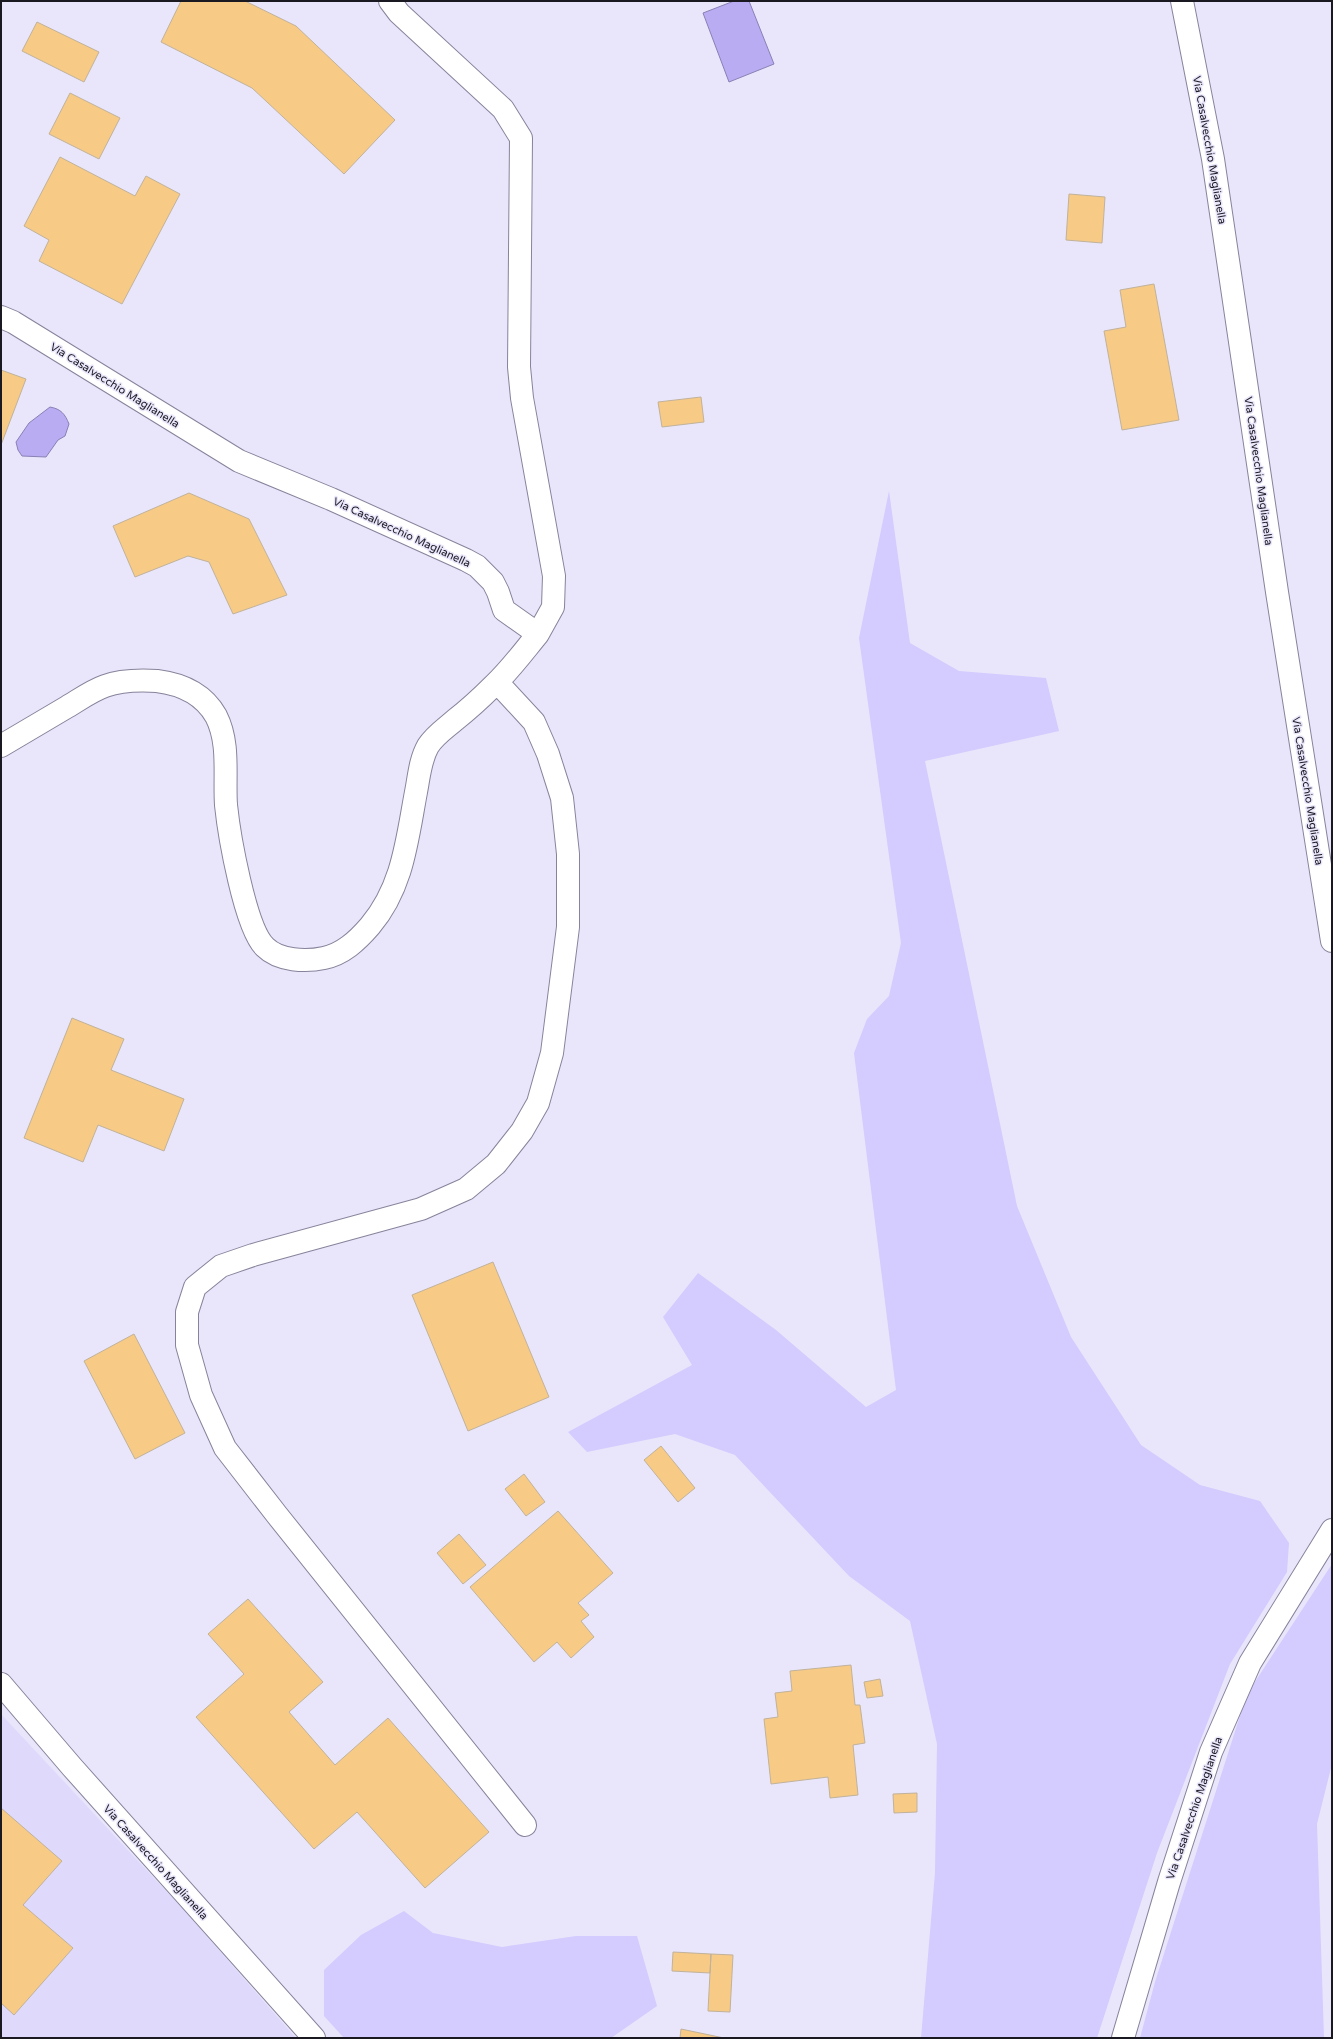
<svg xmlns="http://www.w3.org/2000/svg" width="1333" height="2039" font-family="'Varela Round',sans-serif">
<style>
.built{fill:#dfd9fb}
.green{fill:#d4cbfe}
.water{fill:#b9acf3;stroke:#8980b4}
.building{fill:#f7ca85;stroke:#c1b29b}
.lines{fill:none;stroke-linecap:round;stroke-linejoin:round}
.minor-casing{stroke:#87839b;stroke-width:24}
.minor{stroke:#fff;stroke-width:22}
.labels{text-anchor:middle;stroke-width:3;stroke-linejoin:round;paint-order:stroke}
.street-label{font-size:11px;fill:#1a1922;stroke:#e9e6fb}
</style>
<rect width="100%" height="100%" fill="#e9e6fb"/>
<!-- built -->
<path class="built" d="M1,1714L181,1907L296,2038H1Z"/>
<!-- green -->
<path class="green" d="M889,491L910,643L959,671L1046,678L1059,731L925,761L1017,1206L1071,1337L1141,1445L1200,1485L1260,1501L1289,1543L1287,1572L1230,1664L1157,1853L1097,2038H921L935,1873L937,1744L910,1621L849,1576L735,1455L675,1434L587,1452L568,1432L692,1365L663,1317L698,1273L776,1330L866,1407L896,1390L854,1053L867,1019L889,996L901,943L859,638Z
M1332,1564V1764L1317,1824L1324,2038H1140L1155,1982L1247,1694Z
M404,1911L433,1933L502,1947L576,1936H637L657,2006L611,2038H344L324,2016V1970L361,1935Z"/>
<!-- water -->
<path class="water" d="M734,1H749L774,64L729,82L703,13Z
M50,407C61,409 65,414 69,424L65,436L58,440L46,457L22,456L18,450L16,442L29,423Z"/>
<!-- building -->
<path class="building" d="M181,1H245L296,26L395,120L344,174L252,88L161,42Z
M37,22L99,52L84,82L22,51Z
M70,93L120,118L99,159L49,134Z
M60,157L135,196L146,176L180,194L122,304L39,261L49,240L24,226Z
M1069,194L1105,197L1102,243L1066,240Z
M1154,284L1179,420L1122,430L1104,331L1126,327L1120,290Z
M1,370L26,379L1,445Z
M701,397L704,422L662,427L658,402Z
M189,493L249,519L287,595L233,614L209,562L188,556L135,577L113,526Z
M72,1018L124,1039L111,1070L184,1099L164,1151L98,1125L83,1162L24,1138Z
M493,1262L549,1397L468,1431L412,1295Z
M134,1334L185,1433L135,1459L84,1361Z
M661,1446L695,1488L678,1502L644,1460Z
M524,1474L545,1502L526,1516L505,1489Z
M558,1511L613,1573L578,1603L589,1615L581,1621L594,1637L571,1658L557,1642L534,1662L470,1587Z
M459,1534L486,1565L463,1584L437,1553Z
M248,1599L323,1682L289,1712L335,1765L388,1718L489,1832L425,1888L357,1812L314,1849L196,1717L244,1674L208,1634Z
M851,1665L855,1705H860L865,1743L853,1745L858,1795L830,1798L828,1777L771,1784L764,1719L778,1717L775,1693L792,1691L790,1671Z
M880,1679L883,1696L867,1698L864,1682Z
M917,1793V1812L894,1813L893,1794Z
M1,1808L62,1861L23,1905L73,1948L14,2015L1,2003Z
M673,1952L711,1954L710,1973L672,1971Z
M711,1954L733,1955L730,2012L708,2011Z
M681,2029L724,2038H680Z"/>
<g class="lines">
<defs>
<path id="minor" d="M390,1L399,13L503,109L521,138L519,367L522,398L554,576L553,607L538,634
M1182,1L1213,159L1277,592L1332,941
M1,317L13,322L239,461L331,499L466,560L477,566L493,582L498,592L504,610L538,634C524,651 510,670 494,685C482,697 469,709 455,720C446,728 435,735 428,746C420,760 419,777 416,792C407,840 403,887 370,926C357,941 343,954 324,958C306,962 279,961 265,947C245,928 229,834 226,805C224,776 230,743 216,716C203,693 181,684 157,681C140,680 121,680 105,686C91,691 79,700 67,707C45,720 23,733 1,746
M497,682L534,722L548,754L562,798L568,854V927L552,1053L538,1103L522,1131L496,1164L466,1189L421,1209L253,1255L221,1266L195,1287L187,1312V1345L201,1395L225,1448L277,1515L525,1825
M1,1684L72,1767L314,2038
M1123,2038L1169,1882L1211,1752L1250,1663L1332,1530"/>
</defs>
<!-- minor casing -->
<use href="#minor" class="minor-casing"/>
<!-- minor -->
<use href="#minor" class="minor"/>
</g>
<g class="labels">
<!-- street labels -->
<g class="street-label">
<text transform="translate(1210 150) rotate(80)" y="4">Via Casalvecchio Maglianella</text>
<text transform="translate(115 385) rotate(32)" y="4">Via Casalvecchio Maglianella</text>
<text transform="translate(1259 471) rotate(82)" y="4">Via Casalvecchio Maglianella</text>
<text transform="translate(402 532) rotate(25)" y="4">Via Casalvecchio Maglianella</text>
<text transform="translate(1308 791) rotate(81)" y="4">Via Casalvecchio Maglianella</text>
<text transform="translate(1194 1808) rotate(-71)" y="4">Via Casalvecchio Maglianella</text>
<text transform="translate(156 1862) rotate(48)" y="4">Via Casalvecchio Maglianella</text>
</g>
</g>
<!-- border -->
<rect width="1333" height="2039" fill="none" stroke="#1a1922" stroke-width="4"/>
</svg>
